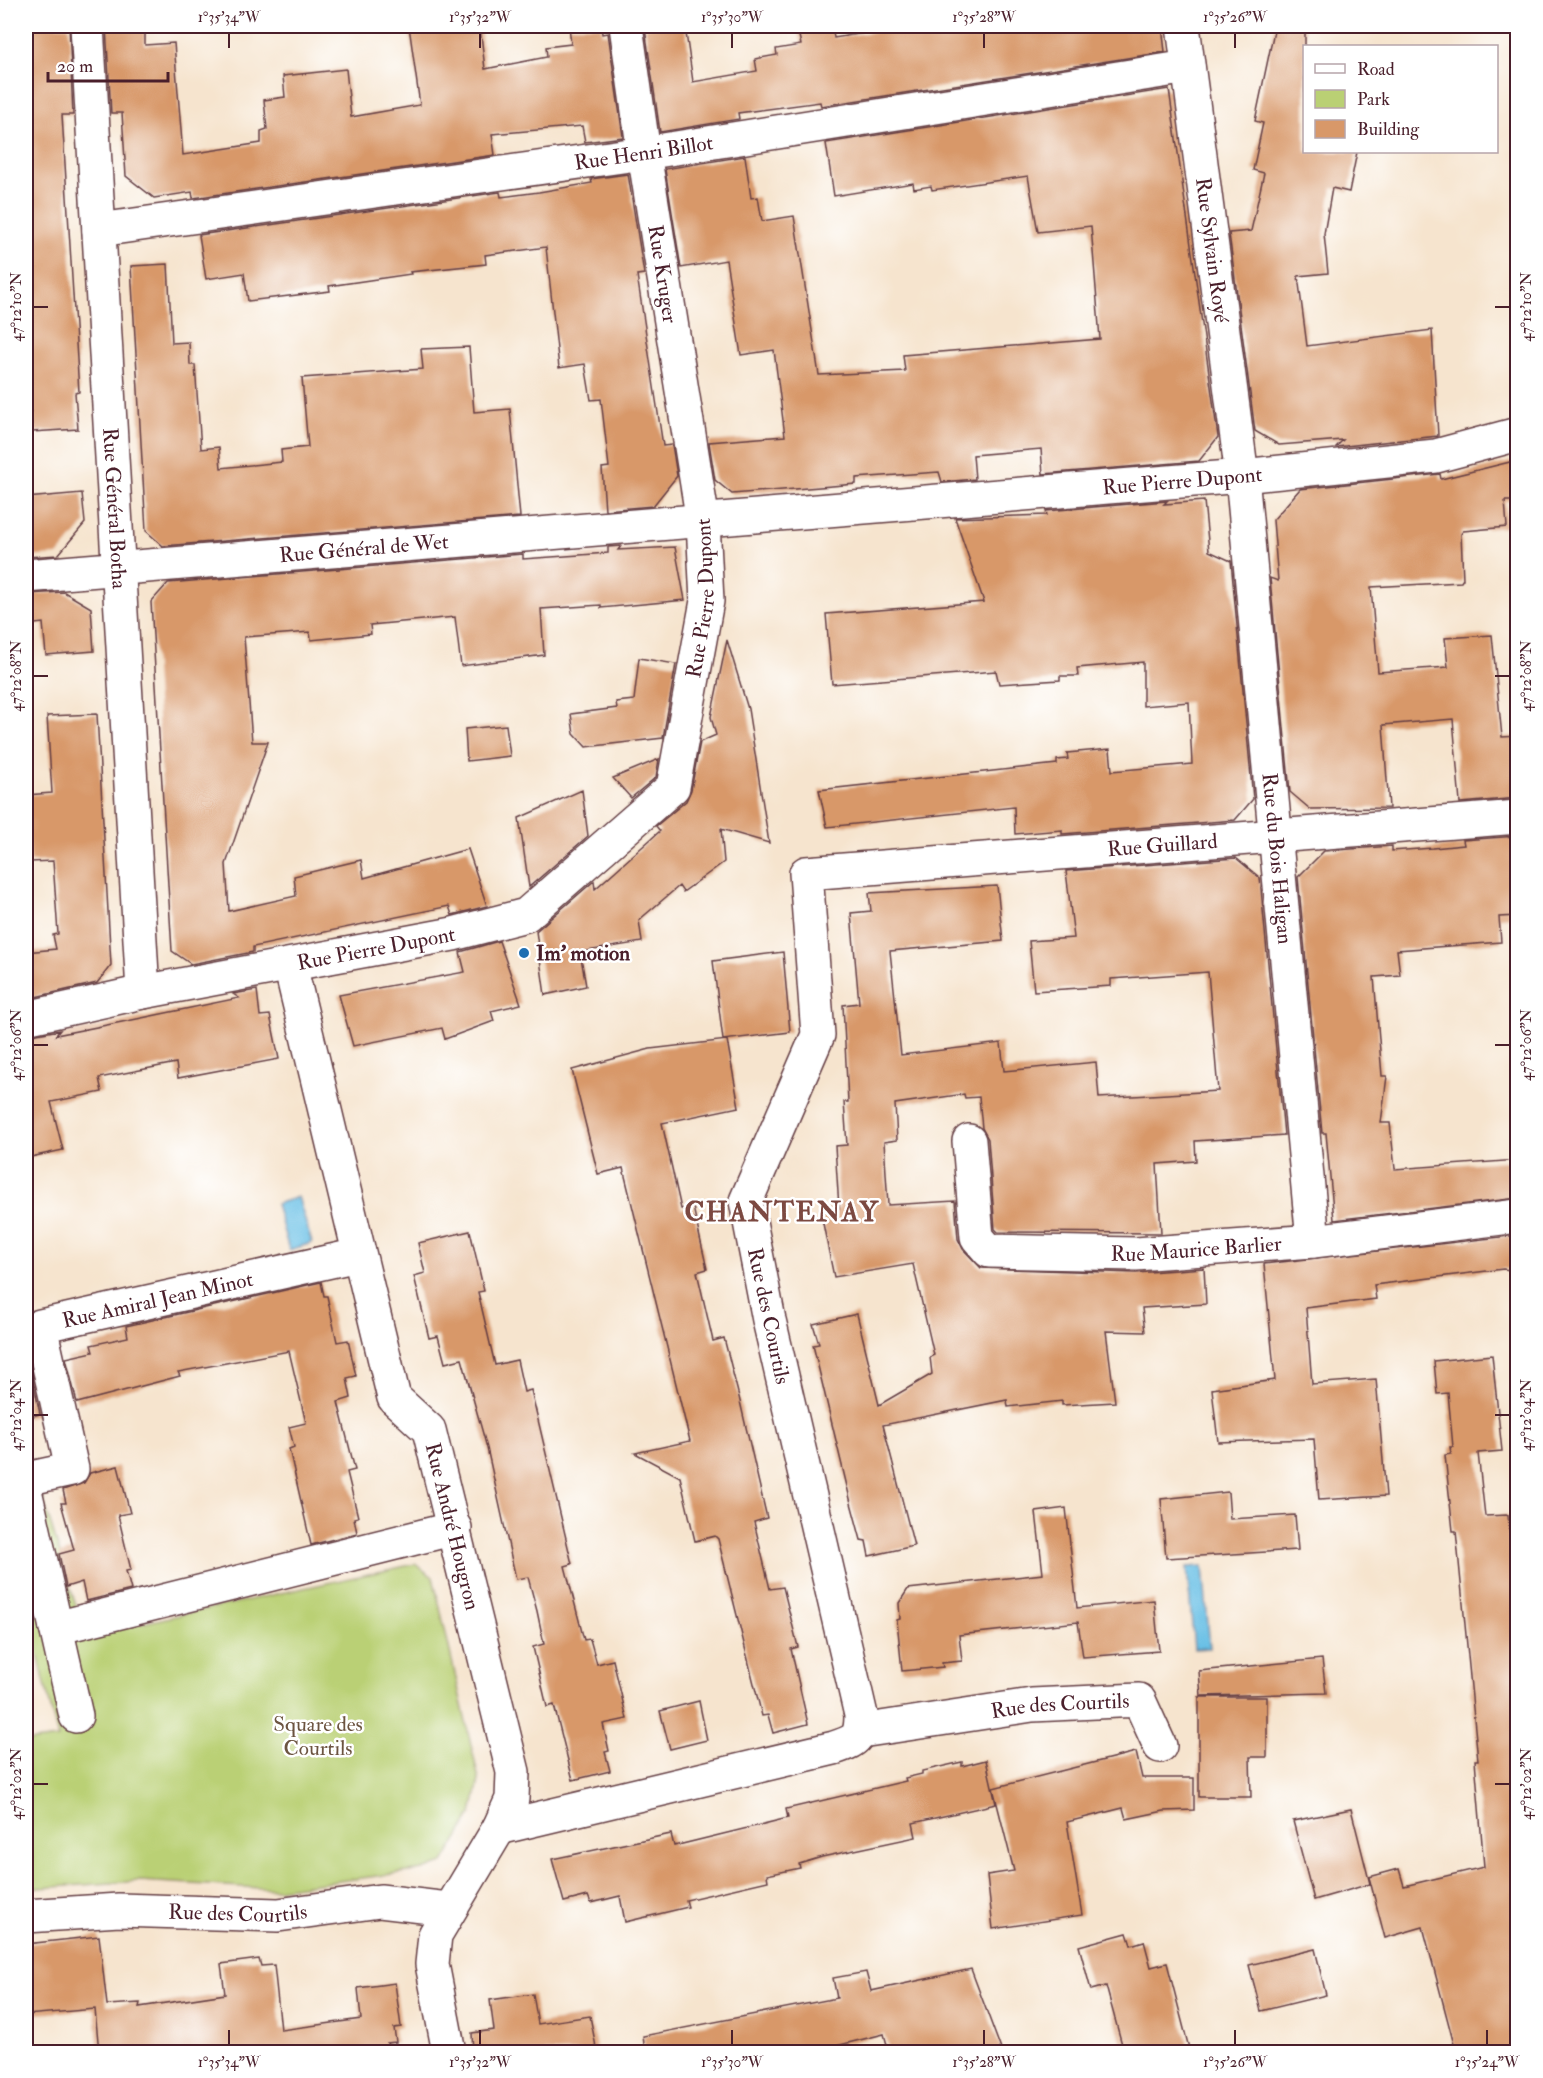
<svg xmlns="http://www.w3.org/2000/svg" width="1543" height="2078" font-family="'IM FELL Double Pica',serif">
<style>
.green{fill:#bad074;stroke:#827850;stroke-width:1.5}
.water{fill:#67bfe5;stroke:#586f88;stroke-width:1.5}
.building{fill:#d89869}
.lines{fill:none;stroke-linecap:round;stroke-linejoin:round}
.street-casing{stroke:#643d43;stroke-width:36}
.street{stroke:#fff;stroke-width:33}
.ticks{fill:none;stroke:#4a1f2b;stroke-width:2}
.poi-dot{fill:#1f6fb2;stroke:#fff;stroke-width:2}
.labels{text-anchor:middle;stroke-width:5;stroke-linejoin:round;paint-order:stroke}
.street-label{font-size:21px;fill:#4a1f2b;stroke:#fff}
.poi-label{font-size:21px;font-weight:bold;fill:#4a1f2b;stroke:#fff;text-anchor:start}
.park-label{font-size:21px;fill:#6c5441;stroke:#fff}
.district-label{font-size:27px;font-weight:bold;letter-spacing:1.5px;fill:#7c4941;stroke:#fff}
.neatline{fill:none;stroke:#4a1f2b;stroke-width:2}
.ticks-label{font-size:15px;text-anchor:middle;fill:#4a1f2b}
</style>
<rect width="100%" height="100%" fill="#fff"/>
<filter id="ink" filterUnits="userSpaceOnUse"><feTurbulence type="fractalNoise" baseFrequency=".0167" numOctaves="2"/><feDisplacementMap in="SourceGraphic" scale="12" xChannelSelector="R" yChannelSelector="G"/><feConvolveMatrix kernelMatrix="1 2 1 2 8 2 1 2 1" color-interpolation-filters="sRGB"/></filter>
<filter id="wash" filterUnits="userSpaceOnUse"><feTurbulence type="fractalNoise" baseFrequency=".008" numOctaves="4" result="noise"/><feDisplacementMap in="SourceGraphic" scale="24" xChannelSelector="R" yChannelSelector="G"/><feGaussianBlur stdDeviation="1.35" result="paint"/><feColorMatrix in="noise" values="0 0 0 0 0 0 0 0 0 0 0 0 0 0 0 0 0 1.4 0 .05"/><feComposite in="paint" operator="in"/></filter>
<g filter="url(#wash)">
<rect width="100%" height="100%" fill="#f6e4ce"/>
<!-- green -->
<path class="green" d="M26,1444L76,1606L106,1631L415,1564L433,1577L479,1780L472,1814L443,1863L423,1870L278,1889L139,1881L26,1889V1742L58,1738L26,1605Z"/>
<!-- water -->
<path class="water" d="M298,1197L312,1243L289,1250L276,1204Z
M1203,1566L1210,1648L1194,1649L1187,1567Z"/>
<g id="blocks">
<!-- building -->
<path class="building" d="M26,26H69L73,115H62L79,392L75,393L78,429L32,432L26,332Z
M106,26H145V45L174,43L183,155L261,143V131L267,129L264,100L285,97L283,76L346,69L351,117L420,105L409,26H480L485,69L547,57L546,47L571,44L569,26H601L602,34L608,33L623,137L585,142L582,126L492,134L495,155L193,198L192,192L154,198L126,176L122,113H111Z
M661,26H685L693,82L757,71L755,59L777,55L776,49L801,45L797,26H832L834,38L908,26H1162L1165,52L821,106L820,102L738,113L739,119L660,132L645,28Z
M1275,26H1305V152H1357L1349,192L1332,188L1324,234L1328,273L1298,276L1307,346L1432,330L1438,436L1336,447L1343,440L1279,445L1255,431L1229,233L1251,231L1264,173L1253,170L1263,123L1255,121Z
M1169,89L1218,437L1199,461L1043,474L1041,449L973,455L975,479L942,482L939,472L856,478V484L732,494L715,480L709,442L785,436L774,350L741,355L726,260L681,268L665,169L745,156L751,198L758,197L762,221L794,216L819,375L905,371L903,355L1100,339L1091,226L1038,232L1028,176L932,190L931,186L914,189L913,183L834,196L826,143Z
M628,174L644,274L637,275L663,446L672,445L677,476L653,506L605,510L602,468L609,467L601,399L591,400L585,364L559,368L546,247L485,255L486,264L410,272L411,274L329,286L330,291L248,301L244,273L206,279L199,235L500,192L501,197L539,192L592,183L591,179Z
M168,264L172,343L189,342L190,365H195L201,449L219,447L221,468L282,462L281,450L308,447L302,378L423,369L421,349L469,347L474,412L510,409L520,517L163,546L146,531L131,266Z
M1518,460V501H1505L1507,527L1463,531L1461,534L1463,579L1461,582L1371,587L1378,672L1448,667L1445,638L1492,635L1502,737L1518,736V798L1460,803L1453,719L1383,725L1389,808L1310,809L1290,792L1270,578L1278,581L1273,520L1300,489L1440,474L1441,479Z
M82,493L85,523L58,555L26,557V498Z
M1167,501L1164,504L1204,501L1209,551L1231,561L1253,799L1235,820L1062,834V830L1015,834L1014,807L827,827L819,790L1057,764V760L1068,759L1067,753L1110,749L1112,771L1192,764L1189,702L1143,706V662L1077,668L1078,676H1060V680L999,684L996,671L832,684L826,614L984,602L955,518L1047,515L1046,511Z
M621,546L618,550L675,547L685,600L601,608V605L541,609L544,655L461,666L455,617L370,625L371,634L311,640L310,632L244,637L252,742H268L226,864L229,911L296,896L294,876L361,860L364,878L468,849L487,906L452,915L449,906L253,947V952L191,964L172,951L151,602L168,583L523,554V559L608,553V547Z
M64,592L91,608L94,651L46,655L43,623L26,625V594Z
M727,640L748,709L769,843L721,829L724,862L683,892L679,886L639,920L642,942L580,952L586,986L545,995L536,931L594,881L595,889L660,831L656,826L686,801L691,790L700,742L716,735L711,717Z
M639,658L676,664L663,738L586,747L574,734L571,714L617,708L616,702L634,700Z
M97,714L111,965L97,983L26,999V952L56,949L53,935L58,934L53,861L30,862L26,795L52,793L47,716Z
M506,725L510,756L467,761L465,729Z
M659,759L656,777L631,798L613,778Z
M582,790L588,836L529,887L519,818Z
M1518,836V916L1499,917L1501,942L1397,950L1400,975L1374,977L1382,1076H1387L1381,1123H1390L1395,1169L1518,1160V1198L1334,1220L1326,1133H1322L1298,877L1324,851L1392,846V851L1433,848L1464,845L1463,840Z
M1236,858L1260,878L1284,1135L1195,1141L1196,1161L1157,1164L1161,1233L998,1232L995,1229L988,1139L982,1128L979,1097L965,1098L964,1094L895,1104L897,1140L884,1142L888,1205L955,1201L958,1239L963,1249L981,1268L1136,1273L1204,1268L1206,1304L1142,1308L1145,1332L1106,1331L1115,1402L1062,1405V1401L1008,1407L1007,1400L883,1425L914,1546L869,1556L866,1541L861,1540L851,1503L813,1345L819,1344L813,1324L857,1314L879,1405L932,1374L930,1357L934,1355L913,1264L834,1277L820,1209L839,1208L835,1146L847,1145L844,1102H848L843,1005L859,1003L851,913L871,911L869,893L997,886L1003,941L890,951L901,1055L1001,1043L1004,1071L1096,1062L1099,1098L1218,1091L1208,972L1111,979V986L1034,991L1029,941L1074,938L1066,871Z
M499,941L521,1004L491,1011L494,1021L445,1039L442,1028L353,1046L339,995L465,972L460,952Z
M783,952L790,1032L723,1040L713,961Z
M257,990L260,1016L270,1015L279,1059L178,1078L176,1063L99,1078L102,1092L51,1102L63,1150L26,1158V1036L60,1030L56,1035L132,1020L239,998L233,994Z
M727,1040L739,1107L662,1123L681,1209L693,1207L707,1269L697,1272L713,1341L724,1338L739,1397L767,1518L754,1522L770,1589L783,1587L798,1647L791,1649L808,1724L773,1733L768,1715L762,1716L718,1539L715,1536L695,1541L680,1477L635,1453L690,1441L623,1168L598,1174L572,1070L650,1049Z
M470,1231L484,1291L478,1292L495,1365L517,1360L524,1392L531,1390L572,1564L565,1566L584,1640L590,1639L597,1664L613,1660L627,1719L603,1724L609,1751L605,1752L610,1771L573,1780L554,1705L547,1707L533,1647L544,1644L537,1611L528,1577L516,1579L487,1448L462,1359L445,1363L438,1336L429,1338L414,1276L425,1273L418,1243Z
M1518,1235V1271L1503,1269L1374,1285L1376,1299L1306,1308L1312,1384L1376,1379L1386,1496L1319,1500L1314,1439L1218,1442L1212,1389L1275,1380L1264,1264Z
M321,1282L324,1296H327L337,1342L348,1340L356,1376L347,1378L351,1398L338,1402L355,1470L347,1472L358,1517L354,1518L357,1533L311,1545L289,1449L294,1447L289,1427L306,1423L289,1351L178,1372L180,1376L77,1403L66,1358L93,1352L91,1345L128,1337L126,1326Z
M1492,1355L1502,1451L1478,1453L1485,1516L1508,1515L1518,1616V2052H1456L1423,1927L1385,1938L1369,1877L1399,1869L1404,1886L1484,1867L1475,1760H1478L1456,1531H1453L1445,1455L1451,1454L1450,1447H1453L1448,1393L1437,1394L1434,1361Z
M30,1366L40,1414L26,1418V1367Z
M118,1466L130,1513L118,1515L131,1570L126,1571L131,1590L86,1601L82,1582L66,1587L59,1554L74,1550L61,1503H66L63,1490L84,1483L90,1473Z
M1228,1492L1230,1519L1295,1515L1298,1550L1166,1558L1161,1499Z
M1066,1508L1077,1608L1154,1600L1159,1651L1083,1657L1078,1622L959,1635L962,1661L942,1663L943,1667L902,1671L897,1620L900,1619L899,1603L908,1589L1043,1574L1036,1512Z
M1322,1659L1326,1693L1201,1696L1199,1671Z
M1199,1697H1267V1757H1250L1251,1797H1199Z
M699,1701L707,1740L670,1749L660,1711Z
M1136,1752L1142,1778H1194V1810L1164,1811L1126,1819L1123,1808L1067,1822L1082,1915L993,1929L987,1875L1014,1871L993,1788Z
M986,1760L996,1804L913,1823L916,1837L822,1857L799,1864L800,1868L767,1875L768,1881L686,1900L688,1907L625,1922L620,1896L591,1903L588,1896L564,1902L552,1859L671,1834L674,1846L788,1818L786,1809L906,1781L905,1778L922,1774V1771L962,1762V1766Z
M1351,1809L1370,1884L1314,1900L1293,1821Z
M1127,1933L1131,1945L1144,1941L1151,1967L1167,1963L1190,2052H1124L1106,1986L1091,1990L1079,1946Z
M99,1936L107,2005L140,2003L139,2007L225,1994L221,1964L259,1959L261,1966L274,1965L281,2030L361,2019L358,1988L395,1983L401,2027L394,2028L396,2042L387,2043L389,2052H99L95,2009L26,2015V1944Z
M1315,1949L1326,1995L1261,2011L1249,1965Z
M971,1969L1002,2052H889L884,2034L812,2052H645L643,2036L837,1998L833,1978L866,1972L871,1991Z
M533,1994L538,2024L590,2016L597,2052H473L472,2033L494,2030L490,2000Z"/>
</g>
</g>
<g filter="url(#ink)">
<use href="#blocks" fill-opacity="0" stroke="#643d43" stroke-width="1.5"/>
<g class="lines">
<defs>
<g id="street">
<path id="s1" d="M87,26L143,992"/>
<path id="s2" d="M1183,26L1242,476L1313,1241"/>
<path id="s3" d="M99,230L644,153L1188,67"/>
<path id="s4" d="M26,576L1242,476L1436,456L1518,434"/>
<path id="s5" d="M290,965L394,1398L429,1430L513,1772L512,1799L499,1828L435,1935L432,1964L449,2052"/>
<path id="s6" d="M26,1018L143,992L453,934L526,915L673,787L707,601L703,522L644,153L626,26"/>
<path id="s7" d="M969,1141L977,1237L989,1251L1136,1254L1313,1241L1518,1216"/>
<path id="s8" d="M26,1479L72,1469L40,1326L358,1255"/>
<path d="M26,1495L76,1716"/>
<path d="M56,1628L455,1528"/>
<path id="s9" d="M861,1731L1032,1705L1139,1700L1160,1746"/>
<path id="s10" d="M499,1828L834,1748C855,1741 861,1739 861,1715L769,1320L746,1201L818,1035L806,873L1518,817"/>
<path id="s11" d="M26,1916L119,1910L278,1915L380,1901L448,1909"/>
</g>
</defs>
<!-- street casing -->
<use href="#street" class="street-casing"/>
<!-- street -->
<use href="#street" class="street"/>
</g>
</g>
<!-- ticks -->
<path class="ticks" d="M229,33V48M480,33V48M732,33V48M984,33V48M1235,33V48M33,307H48M1495,307H1510M33,676H48M1495,676H1510M33,1045H48M1495,1045H1510M33,1415H48M1495,1415H1510M33,1784H48M1495,1784H1510M229,2030V2045M480,2030V2045M732,2030V2045M984,2030V2045M1235,2030V2045M1487,2030V2045"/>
<!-- markers -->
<circle class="poi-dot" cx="524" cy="953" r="6"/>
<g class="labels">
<!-- street labels -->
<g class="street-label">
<text dy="7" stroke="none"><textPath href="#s3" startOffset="550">Rue Henri Billot</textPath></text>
<text dy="7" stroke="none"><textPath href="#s2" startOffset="226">Rue Sylvain Royé</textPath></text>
<text transform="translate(663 274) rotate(81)" y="7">Rue Kruger</text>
<text dy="7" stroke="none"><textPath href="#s4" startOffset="1160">Rue Pierre Dupont</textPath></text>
<text dy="7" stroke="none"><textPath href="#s1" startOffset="483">Rue Général Botha</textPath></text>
<text dy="7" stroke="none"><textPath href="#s4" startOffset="339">Rue Général de Wet</textPath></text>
<text dy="7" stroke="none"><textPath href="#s6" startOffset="897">Rue Pierre Dupont</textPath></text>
<text dy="7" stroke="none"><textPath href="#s10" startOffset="1620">Rue Guillard</textPath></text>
<text dy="7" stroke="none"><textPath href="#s2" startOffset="838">Rue du Bois Haligan</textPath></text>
<text dy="7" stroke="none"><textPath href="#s6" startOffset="357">Rue Pierre Dupont</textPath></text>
<text dy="7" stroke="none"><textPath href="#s7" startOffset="322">Rue Maurice Barlier</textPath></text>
<text dy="7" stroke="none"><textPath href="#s8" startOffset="314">Rue Amiral Jean Minot</textPath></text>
<text transform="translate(769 1316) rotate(78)" y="7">Rue des Courtils</text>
<text dy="7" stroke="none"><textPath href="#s5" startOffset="592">Rue André Hougron</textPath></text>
<text dy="7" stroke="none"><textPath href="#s9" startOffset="201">Rue des Courtils</textPath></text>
<text dy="7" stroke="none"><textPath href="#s11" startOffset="212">Rue des Courtils</textPath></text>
</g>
<!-- poi labels -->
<g class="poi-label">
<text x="536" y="960">Im' motion</text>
</g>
<!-- park labels -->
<g class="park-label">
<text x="318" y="1731">Square des<tspan x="318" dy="24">Courtils</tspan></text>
</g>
<!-- district labels -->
<g class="district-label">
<text x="782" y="1221">CHANTENAY</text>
</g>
</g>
<!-- margin -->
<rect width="1543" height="2078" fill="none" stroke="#fff" stroke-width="66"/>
<!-- legend -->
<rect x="1303" y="45" width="195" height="108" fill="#ffffff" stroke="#b7a5aa" stroke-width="1.5"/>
<rect x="1315" y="64" width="30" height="9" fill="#ffffff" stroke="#b7a5aa" stroke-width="1.5"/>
<text x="1357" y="75" font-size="18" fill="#4a1f2b">Road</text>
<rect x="1315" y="90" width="30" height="18" fill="#bad074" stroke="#b7a5aa" stroke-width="1.5"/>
<text x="1357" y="105" font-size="18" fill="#4a1f2b">Park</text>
<rect x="1315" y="120" width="30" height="18" fill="#d89869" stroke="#b7a5aa" stroke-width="1.5"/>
<text x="1357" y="135" font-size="18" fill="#4a1f2b">Building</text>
<!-- scale -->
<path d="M48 72v9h120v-9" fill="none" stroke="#4a1f2b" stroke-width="3"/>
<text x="57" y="72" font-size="18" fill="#4a1f2b" stroke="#ffffff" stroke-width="4.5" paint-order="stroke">20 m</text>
<rect x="33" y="33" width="1477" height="2012" class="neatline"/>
<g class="ticks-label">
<text x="229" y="22">1°35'34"W</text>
<text x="480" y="22">1°35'32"W</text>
<text x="732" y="22">1°35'30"W</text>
<text x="984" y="22">1°35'28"W</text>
<text x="1235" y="22">1°35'26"W</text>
<text transform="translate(16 307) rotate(-90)" y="5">47°12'10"N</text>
<text transform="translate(1526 307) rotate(-90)" y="5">47°12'10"N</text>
<text transform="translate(16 676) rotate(-90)" y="5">47°12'08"N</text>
<text transform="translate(1526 676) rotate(-90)" y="5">47°12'08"N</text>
<text transform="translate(16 1045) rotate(-90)" y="5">47°12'06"N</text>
<text transform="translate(1526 1045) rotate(-90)" y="5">47°12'06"N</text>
<text transform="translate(16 1415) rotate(-90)" y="5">47°12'04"N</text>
<text transform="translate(1526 1415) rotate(-90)" y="5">47°12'04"N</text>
<text transform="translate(16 1784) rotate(-90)" y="5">47°12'02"N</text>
<text transform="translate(1526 1784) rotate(-90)" y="5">47°12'02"N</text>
<text x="229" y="2067">1°35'34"W</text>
<text x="480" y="2067">1°35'32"W</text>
<text x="732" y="2067">1°35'30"W</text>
<text x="984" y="2067">1°35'28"W</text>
<text x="1235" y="2067">1°35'26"W</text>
<text x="1487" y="2067">1°35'24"W</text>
</g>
</svg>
